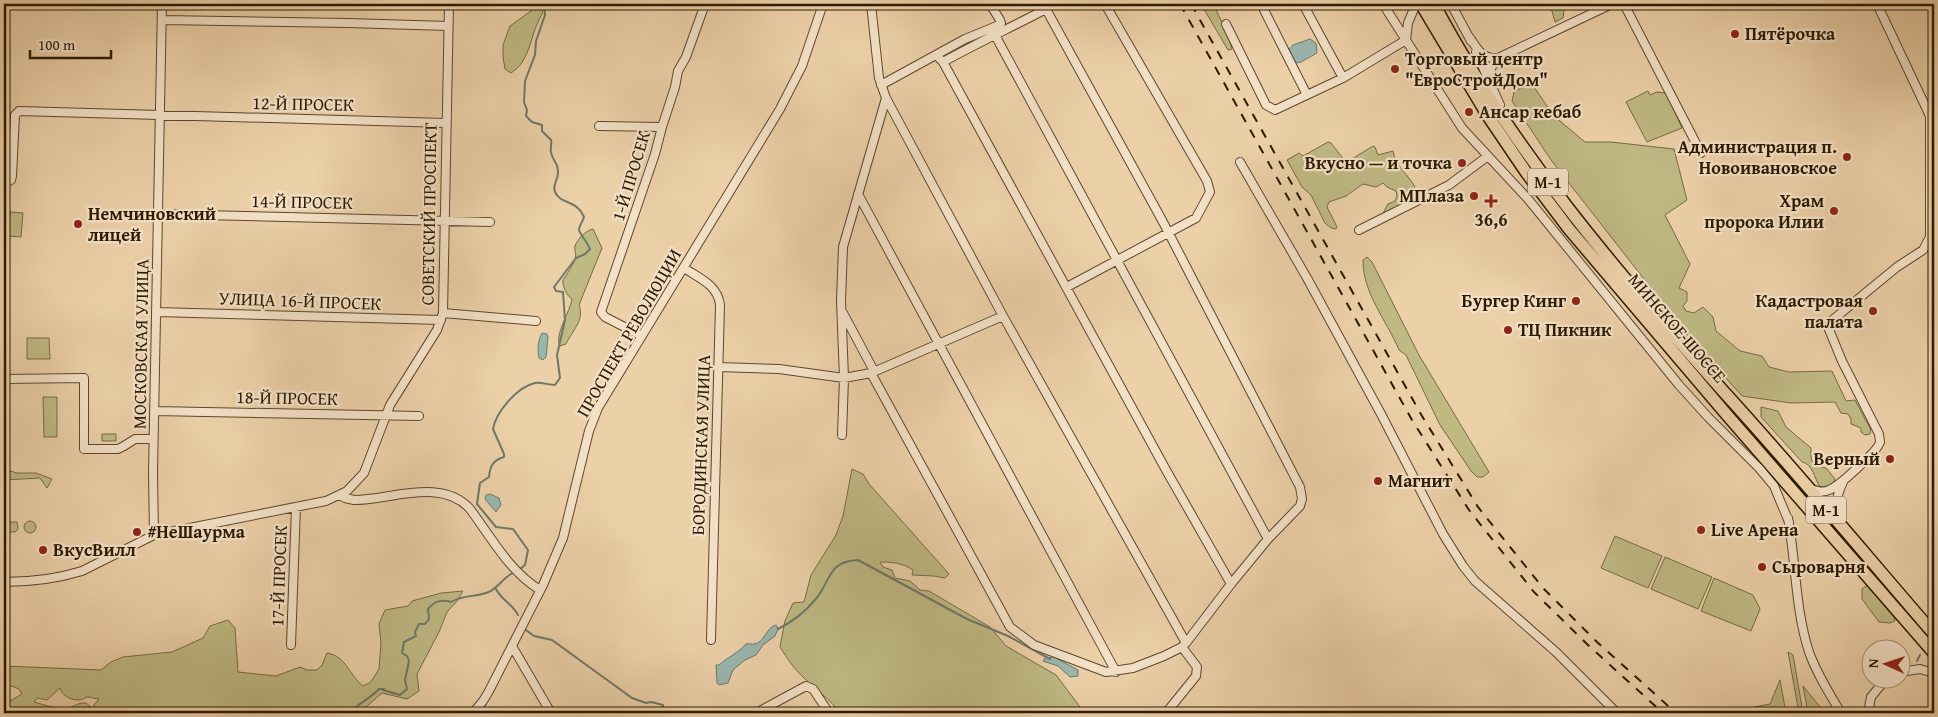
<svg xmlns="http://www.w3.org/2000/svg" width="1938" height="717" font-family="'Gentium Book Plus',serif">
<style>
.green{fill:#bfb983;stroke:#766a43}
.water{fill:#99b6ad;stroke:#6d7869}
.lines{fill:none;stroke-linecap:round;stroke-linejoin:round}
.stream{stroke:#6d7869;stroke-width:2}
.minor-casing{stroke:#5c482c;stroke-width:10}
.highway-casing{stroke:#2c1b03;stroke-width:14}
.minor{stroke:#f3e0c6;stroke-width:8}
.highway{stroke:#ecd0a8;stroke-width:11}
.rail{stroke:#2c1b03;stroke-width:2;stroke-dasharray:9 9;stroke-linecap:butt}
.poi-dot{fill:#8f2418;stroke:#f3e0c6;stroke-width:2}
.labels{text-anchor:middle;stroke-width:4.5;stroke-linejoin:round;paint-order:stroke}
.shield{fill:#f3e0c6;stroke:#68563e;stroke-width:1}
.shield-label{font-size:16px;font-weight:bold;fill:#2c1b03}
.poi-label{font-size:18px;font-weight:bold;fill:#2c1b03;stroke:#f3e0c6;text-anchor:start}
.street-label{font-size:18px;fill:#2c1b03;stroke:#f3e0c6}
</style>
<rect width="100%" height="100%" fill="#ecd0a8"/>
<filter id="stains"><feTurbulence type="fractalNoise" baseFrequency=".004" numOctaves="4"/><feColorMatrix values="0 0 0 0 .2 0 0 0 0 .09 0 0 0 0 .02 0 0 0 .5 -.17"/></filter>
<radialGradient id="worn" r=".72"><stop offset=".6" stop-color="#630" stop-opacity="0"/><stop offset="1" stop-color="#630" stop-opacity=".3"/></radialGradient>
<!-- green -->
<path class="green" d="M532,4H542C545,12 541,15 538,22C530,39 529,62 511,73L505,69L503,57V45L510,26L531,11Z
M1201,4H1215L1216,10L1227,33L1232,49L1228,50Z
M1550,4H1565L1563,18L1555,22Z
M1528,84L1534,87L1554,116L1585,142H1611L1674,149L1687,200L1665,215L1690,264L1679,288L1687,292V301L1683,306L1686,311L1694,313L1703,307L1713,317L1716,331L1740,351L1762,356L1769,367L1789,372L1832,371L1846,401L1855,400L1871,430L1870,434L1865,435L1861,432V428L1851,424V419L1848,414L1841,413L1835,402L1791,403L1742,396L1690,338L1551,160L1512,101L1514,92Z
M1648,91L1650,95L1657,92L1666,93L1682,128L1647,142L1626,102Z
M1328,142L1331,143L1345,161L1347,162L1373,146L1375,147L1378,155L1393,151C1395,166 1408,174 1415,187L1411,191V201L1386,213H1383L1388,204L1395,201L1397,196L1396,191L1387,187L1383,183L1376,187L1363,184L1346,196L1329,202L1327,207L1337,227L1336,229L1331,228L1325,223L1311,195L1302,187L1287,160L1299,153L1303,156Z
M10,212L23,213L21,237L8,236Z
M593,229L602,248L579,305C585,320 572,331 566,344L560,346C554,335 570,312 572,299C567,296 562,286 563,280C568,273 572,266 575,259C577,254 574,250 575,246C577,240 586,230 593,229Z
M1367,257L1372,262L1419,355L1489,472L1483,477H1477L1471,471L1440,425L1406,355L1399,350C1386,319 1363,294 1363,260Z
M27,338H49L50,359H27Z
M57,397V437H44L43,397Z
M1761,407L1778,411L1786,427L1811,448V458L1814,465L1826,468L1835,479L1833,485L1825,489L1820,487C1814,478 1813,464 1802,462L1761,417Z
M102,434H116V441H102Z
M4,469L17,473H36L52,479L47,488L40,478L4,480Z
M852,469L863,474L869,484L949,574L945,578L934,576L912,575L913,570C902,563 893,562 880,562L883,567L892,570L895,578L910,581L920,590L929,591L990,627L1006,646L1056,675L1080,707L1088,713H840C830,699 816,690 804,678C794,669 787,658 780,647L785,621L793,603L804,602L811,575L836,535L843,516Z
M24 527a6 6 0 1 1 12 0a6 6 0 1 1-12 0Z
M4,522H17L18,529L15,532H4Z
M1615,536L1662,556L1648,588L1601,568Z
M1665,557L1712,577L1698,609L1651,589Z
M1714,578L1753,595L1760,609L1751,631L1701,611Z
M1867,585L1894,617L1895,621L1890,623L1879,622L1862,599V589Z
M463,591L458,600L447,612L439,632L417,674L419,691L407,699L382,693L359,713H93L94,705L99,699C96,699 91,697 87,697C84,698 82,700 79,700C71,700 62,696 60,688L47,700L37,698L34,702C45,705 55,709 67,708C74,707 79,702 86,703L91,707L90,713H92H4V701L12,700L22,694L19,689L4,683V666L101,670L111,662L123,657L172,652L203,638L210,626L228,620L235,628L238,672L276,676L300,667L307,670H317L322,665L327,653C346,656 349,675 363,686L371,682L379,669L381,643L379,624L385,610L408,606L412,601L441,593Z
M1788,652L1793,655L1803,713H1799Z
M1780,680L1786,713H1723L1770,704Z
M1803,686L1825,713H1808Z"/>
<!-- water -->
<path class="water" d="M1310,39L1316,43L1317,53L1301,62L1296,63L1289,49L1293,45Z
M542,333L547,334L548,337L546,357L543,360L539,358C537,350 538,340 542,333Z
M490,494L499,498L501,505L496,512L485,499L486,495Z
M776,625L778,629L775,636L763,645L756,655L745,660L733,670L728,683L719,685L717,683L716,665H719C728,657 738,653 746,644C749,643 752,645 754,644C765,643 766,627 776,625Z
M1054,657L1078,670V676L1070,677L1058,666L1043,661L1045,658Z"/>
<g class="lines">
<!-- stream -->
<path class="stream" d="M519,570L525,565L528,550L513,529L496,527L477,504L480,483L489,477C490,466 493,460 504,457V454L493,429C496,412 517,387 535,383C542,382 548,385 555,385L560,378L557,355L565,320L563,292L556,291L554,287L576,258L585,254L590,249C588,244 579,232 579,230C579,226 583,221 584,217C576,199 561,205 555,192C552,185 558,180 558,173C559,162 552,161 551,152C550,148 552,145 551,140L542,131V125L532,122L526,116L527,110L524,102L525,81L535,55L536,41L545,15L544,4
M496,589C502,601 512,603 518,615
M778,629C792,622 805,612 815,600C831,582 827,561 858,560L967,619L1008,636L1050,659
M526,630L534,636L552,640L632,698L646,703L651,702L663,705L662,713
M1917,661L1920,655
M73,713L81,709L83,713
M350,713C358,703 370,699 379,689H384L383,690L400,695L407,689L405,680L409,661L407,656L402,653L404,642L416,636L415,632L419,624H425L429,619L428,609C435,601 441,599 451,602C463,595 474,597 486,593C498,590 503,576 515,572"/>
<defs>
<path id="minor" d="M871,4L879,78L886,98L1003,316L1186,643
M1261,4L1307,95
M1303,4L1343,78
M1383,4L1462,128L1528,199L1679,385L1708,417L1759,468L1774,486L1789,522
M1451,4L1471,41
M1624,4L1701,153
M162,20L348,23L448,26
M1226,24L1266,105L1275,110L1343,78L1406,40
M995,35L1268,539
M1470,38C1478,50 1482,59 1498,58L1612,4
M1406,40L1408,23L1416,4
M1476,52L1500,105
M940,59L943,62C977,43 1012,27 1046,9L1050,4
M943,62L1166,470L1231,584
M1491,82V68L1498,58
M881,85L965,39L999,25L1001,23L1000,20L990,4
M599,126L662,127
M1240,162L1307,278L1381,414L1443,534L1463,566L1475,581L1556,652L1617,713
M4,184L11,180L12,176L15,115L19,111L446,123
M858,194L1116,672
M158,214L490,222
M1359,230L1449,185L1488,156
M684,268C699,278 718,285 720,305L711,640
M1067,287L1196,218L1210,192L1207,181L1105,4
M157,312L441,320
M443,313L536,321
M843,313L874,371
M642,336L605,317L601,312L602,309L655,154L662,127L675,87L678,71L686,57L705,4
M718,367L779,369L844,378L871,373L1003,316
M871,373L1010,627L1034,645L1106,672L1133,668L1164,656L1182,647L1186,643L1231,584L1268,539L1300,506L1302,499L1300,487L1163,222L1046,9
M4,379L84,378V449H118L124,446L135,439H153
M155,411L419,416
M842,435L844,378L841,301L843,247L886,98
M1810,489C1817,491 1823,493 1829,490C1838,487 1878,451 1880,442C1880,440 1879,436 1879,434L1842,361L1828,327L1830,322L1897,267L1923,250L1930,237V116L1877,4
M340,495L345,498L354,500C390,500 442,477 470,509C491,537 509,571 540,590
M1788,518C1796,562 1795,609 1809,652C1817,674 1829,693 1841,713
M1838,521C1835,505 1836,497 1843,482
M154,535L153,472L162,4
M4,582C31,582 56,579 82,571L154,535L326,501L347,491L364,473L390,405L437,330L443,313L449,4
M291,645L296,507
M512,646L551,713
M1900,672L1920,669L1934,673
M473,713L483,701L489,691L543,585L563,538L589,431L598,408L780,109L802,66L823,4
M756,713L806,686L813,689L829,713
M1166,713L1196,676L1197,667L1182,647
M1868,713L1871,697L1885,680"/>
<path id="highway" d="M1421,4L1488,116L1526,172L1569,229L1727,415L1934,653
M1434,4C1510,147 1616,272 1724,392C1796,471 1864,553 1934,634"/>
</defs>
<!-- minor casing -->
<use href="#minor" class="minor-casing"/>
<!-- highway casing -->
<use href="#highway" class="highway-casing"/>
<!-- minor -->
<use href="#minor" class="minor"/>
<!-- highway -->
<use href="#highway" class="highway"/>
<!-- rail -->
<path class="rail" d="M1180,4L1412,420L1469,510L1534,592L1588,645L1663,713
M1191,4L1422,416L1478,507L1543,588L1597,642L1676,713"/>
</g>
<!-- markers -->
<g class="poi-dot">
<circle cx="1735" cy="34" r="5"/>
<circle cx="1395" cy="69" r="5"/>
<circle cx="1469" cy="112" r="5"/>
<circle cx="1847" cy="157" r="5"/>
<circle cx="1462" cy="163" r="5"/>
<circle cx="1474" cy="196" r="5"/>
<path d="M1488.5 193.5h5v5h5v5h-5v5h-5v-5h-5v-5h5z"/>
<circle cx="1834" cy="211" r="5"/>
<circle cx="78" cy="224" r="5"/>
<circle cx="1576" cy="301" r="5"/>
<circle cx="1873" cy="311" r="5"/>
<circle cx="1508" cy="330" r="5"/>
<circle cx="1890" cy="459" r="5"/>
<circle cx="1378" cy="481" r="5"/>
<circle cx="1701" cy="530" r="5"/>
<circle cx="137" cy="532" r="5"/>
<circle cx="43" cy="550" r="5"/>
<circle cx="1762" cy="567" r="5"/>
</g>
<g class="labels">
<!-- shield labels -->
<g class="shield">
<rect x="1528" y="168.5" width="40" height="27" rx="4"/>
<rect x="1806" y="496.5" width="40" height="27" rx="4"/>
</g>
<g class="shield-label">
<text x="1548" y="188">М-1</text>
<text x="1826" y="516">М-1</text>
</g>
<!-- poi labels -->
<g class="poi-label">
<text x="1745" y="40">Пятёрочка</text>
<text x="1405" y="65">Торговый центр<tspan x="1405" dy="21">"ЕвроСтройДом"</tspan></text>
<text x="1479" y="118">Ансар кебаб</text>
<text x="1837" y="153" text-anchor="end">Администрация п.<tspan x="1837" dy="21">Новоивановское</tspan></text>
<text x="1452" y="169" text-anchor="end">Вкусно — и точка</text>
<text x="1464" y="202" text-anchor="end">МПлаза</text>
<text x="1824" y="207" text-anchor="end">Храм<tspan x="1824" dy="21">пророка Илии</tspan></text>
<text x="88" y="220">Немчиновский<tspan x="88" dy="21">лицей</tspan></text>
<text x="1491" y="226" text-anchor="middle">36,6</text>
<text x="1566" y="307" text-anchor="end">Бургер Кинг</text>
<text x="1863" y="307" text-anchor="end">Кадастровая<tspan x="1863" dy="21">палата</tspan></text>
<text x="1518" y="336">ТЦ Пикник</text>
<text x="1880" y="465" text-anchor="end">Верный</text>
<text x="1388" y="487">Магнит</text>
<text x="1711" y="536">Live Арена</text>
<text x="147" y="538">#НеШаурма</text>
<text x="53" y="556">ВкусВилл</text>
<text x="1772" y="573">Сыроварня</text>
</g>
<!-- street labels -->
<g class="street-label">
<text transform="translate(303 104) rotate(1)" y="6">12-Й ПРОСЕК</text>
<text transform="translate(631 176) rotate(-73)" y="6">1-Й ПРОСЕК</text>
<text transform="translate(302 202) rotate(1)" y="6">14-Й ПРОСЕК</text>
<text transform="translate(429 214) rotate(-89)" y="6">СОВЕТСКИЙ ПРОСПЕКТ</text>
<text transform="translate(300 301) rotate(2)" y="6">УЛИЦА 16-Й ПРОСЕК</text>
<text transform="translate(1677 328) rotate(49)" y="6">МИНСКОЕ ШОССЕ</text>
<text transform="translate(629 333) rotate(-60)" y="6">ПРОСПЕКТ РЕВОЛЮЦИИ</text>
<text transform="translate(141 344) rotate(-89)" y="6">МОСКОВСКАЯ УЛИЦА</text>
<text transform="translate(287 398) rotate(1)" y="6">18-Й ПРОСЕК</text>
<text transform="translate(701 445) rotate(-88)" y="6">БОРОДИНСКАЯ УЛИЦА</text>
<text transform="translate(279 576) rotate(-88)" y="6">17-Й ПРОСЕК</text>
</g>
</g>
<!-- margin -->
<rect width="1938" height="717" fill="none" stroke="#ecd0a8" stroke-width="20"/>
<rect x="5" y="5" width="1928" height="707" fill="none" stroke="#2c1b03" stroke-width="2.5"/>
<rect x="10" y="10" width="1918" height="697" fill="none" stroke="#2c1b03"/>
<!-- north arrow -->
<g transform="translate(1886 664) rotate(273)"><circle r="24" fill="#f3e0c6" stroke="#a39178"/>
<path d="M0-4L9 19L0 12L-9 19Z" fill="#8f2418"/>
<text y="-8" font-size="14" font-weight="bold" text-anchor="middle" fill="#2c1b03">N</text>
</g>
<!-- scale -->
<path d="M30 50v8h81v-8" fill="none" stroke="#2c1b03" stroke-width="2.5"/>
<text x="38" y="50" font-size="15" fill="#2c1b03" stroke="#f3e0c6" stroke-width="4" paint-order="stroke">100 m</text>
<rect width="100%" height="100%" filter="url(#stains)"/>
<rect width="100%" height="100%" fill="url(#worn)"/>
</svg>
